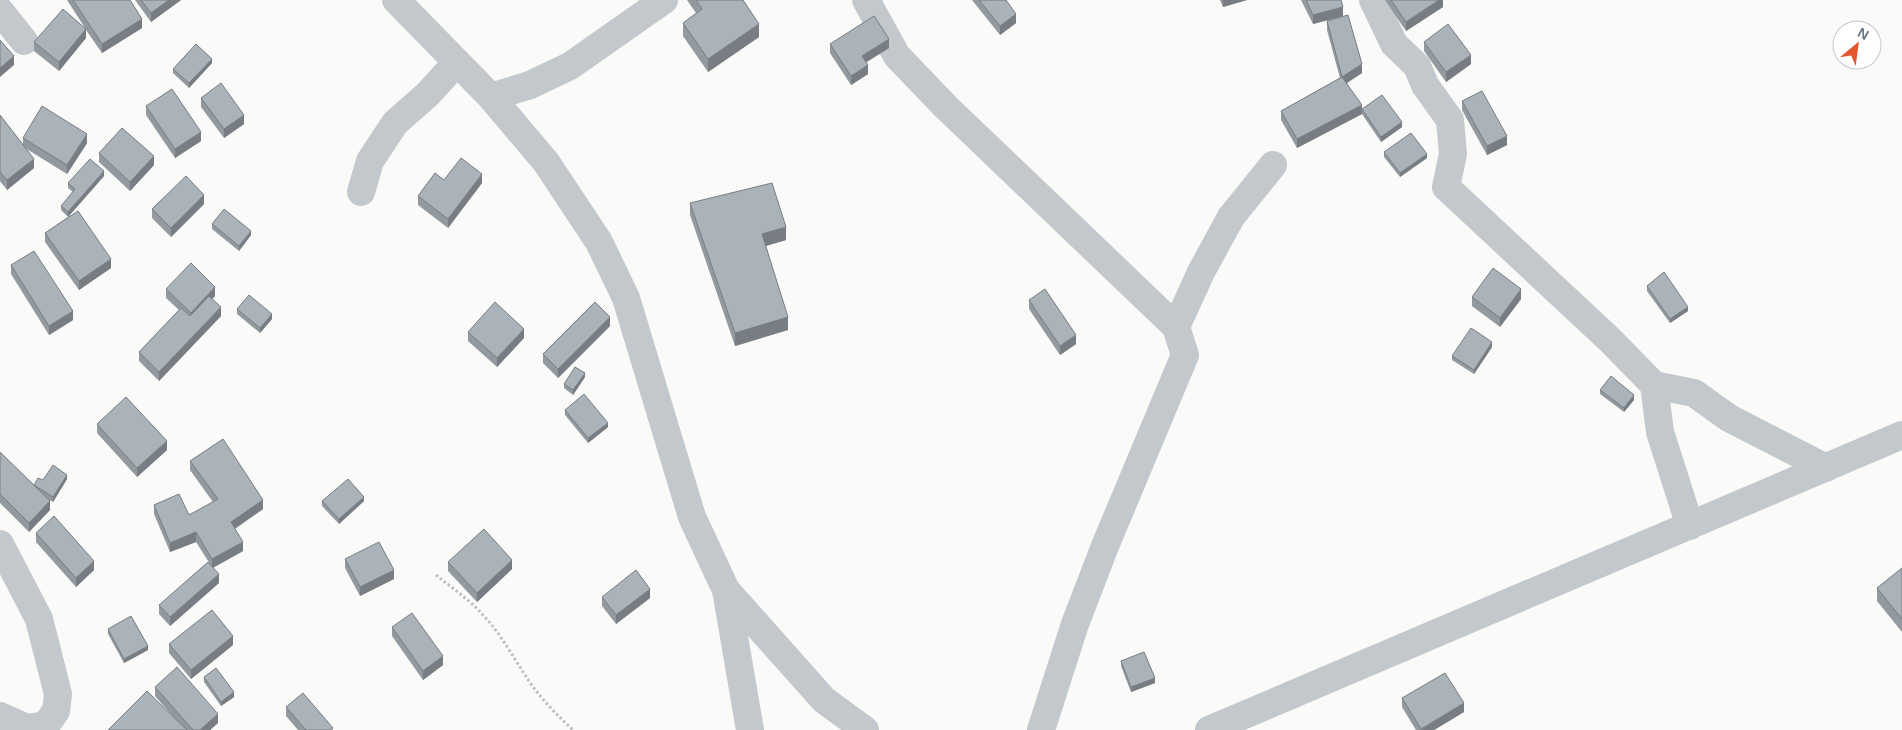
<svg xmlns="http://www.w3.org/2000/svg" width="1902" height="730" font-family="Helvetica,sans-serif">
<style>
.lines{fill:none;stroke-linecap:round;stroke-linejoin:round}
.path{stroke:#bbbfc2;stroke-width:3;stroke-dasharray:2.5 2.5;stroke-linecap:butt}
.minor{stroke:#c3c8cc;stroke-width:28}
.wall{fill:#929a9f}
.shaded-wall{fill:#777d82}
.building{fill:#aab3b9;stroke:#777d82}
</style>
<rect width="100%" height="100%" fill="#fafaf8"/>
<g class="lines">
<!-- path -->
<path class="path" d="M436,575C452,588 470,600 483,615C502,635 514,659 529,681C542,700 557,715 573,730"/>
<!-- minor -->
<path class="minor" d="M396,0L491,97L546,162L599,242L626,298L692,517L726,590L750,730
M866,0L897,56L946,107L1176,327L1185,355L1105,546L1075,624L1041,730
M1373,0L1394,44L1417,66L1425,85L1450,120L1453,154L1446,187L1610,340L1654,385L1694,393L1729,418L1826,468
M0,11L24,41
M491,97L530,85L570,66L664,0
M361,192L370,161L395,123L428,94L457,62
M1176,327L1201,272L1231,217L1273,165
M1654,385L1660,432L1690,526
M0,544L39,619L58,694L56,711L46,725L27,728L0,716
M726,590L824,700L865,730
M1209,730L1902,435"/>
</g>
<!-- wall -->
<path class="wall" d="M67,0H130L142,28L102,53L86,30V38L59,71L34,51V42L85,28Z
M135,0H181L151,22Z
M687,0H743L759,37L708,72L683,36V23L696,13Z
M972,0H1006L1016,23L1000,35Z
M1220,0H1247L1223,7Z
M1301,0H1341L1343,16L1313,24Z
M1385,0H1443V7L1406,31Z
M1327,21L1362,73L1347,83L1362,109L1402,127L1381,142L1362,114L1297,148L1281,120V111L1340,78L1327,30Z
M1424,42L1471,64L1446,82L1424,51Z
M830,44L889,48L866,62L868,74L851,85L830,53Z
M212,63L189,88L173,73V69Z
M201,98L244,124L224,138L201,107Z
M1462,101L1507,145L1487,155L1462,110Z
M146,106L201,141L175,158L146,115Z
M0,115L23,145V138L87,143L67,174L25,148L34,168L7,190L0,181Z
M1384,152L1427,158L1400,177L1384,157Z
M99,153L154,165L130,191L99,162Z
M104,176L68,217L111,268L79,290L45,242V233L68,217L61,210V206L73,192L68,188V183Z
M444,180L482,183L448,228L418,205V196Z
M690,203L786,240L766,246L788,330L735,346L690,215Z
M204,204L171,237L152,218V209Z
M212,224L251,235L239,251L212,229Z
M11,265L73,320L49,335L11,274Z
M1647,286L1688,311L1670,323L1647,291Z
M166,289L215,296L212,299L221,316L159,381L139,361V352L179,310L166,298Z
M1472,297L1521,299L1500,327L1472,306Z
M1029,300L1076,344L1060,355L1029,309Z
M237,309L272,319L260,333L237,314Z
M610,326L558,378L543,363V354Z
M468,332L524,338L497,367L468,341Z
M1492,347L1474,374L1452,360V356Z
M585,377L573,395L564,388V384Z
M1600,390L1634,400L1624,412L1600,394Z
M565,410L608,427L588,443L565,415Z
M97,424L167,450L137,477L97,433Z
M0,452L34,485L43,480L67,479L53,502L48,499L50,510L29,532L0,503Z
M190,461L263,509L235,529L243,551L213,568L219,583L170,626L159,614V605L210,564L196,542L170,552L154,514V505L189,515L213,502L190,470Z
M322,501H364L339,524L322,506Z
M36,533L94,570L76,587L36,542Z
M345,559L394,579L360,596L345,568Z
M448,562L512,569L477,602L448,571Z
M1902,568V632L1877,601V588Z
M602,597L650,598L616,624L602,606Z
M392,627L443,665L423,680L392,636Z
M108,629L148,650L124,663L108,634Z
M169,644L233,645L191,679L169,653Z
M1121,661L1155,683L1131,692L1121,666Z
M204,677L234,697L221,706L204,682Z
M155,687L218,723L210,730H108L177,721L155,696Z
M1402,698L1464,712L1434,730H1416L1402,707Z
M286,707L333,730H298L286,716Z"/>
<!-- shaded-wall -->
<path class="shaded-wall" d="M169,0H181L151,22V13Z
M1223,0H1247L1223,7Z
M1439,0H1443V7L1406,31V22Z
M1343,7V16L1313,24V15Z
M1016,14V23L1000,35V26Z
M142,19V28L102,53V44Z
M759,24V37L708,72V59Z
M86,29V38L59,71V62Z
M889,39V48L862,65V56Z
M1471,55V64L1446,82V72Z
M14,56V65L0,77V68Z
M212,59V63L189,88V83Z
M1362,64V73L1342,86V77Z
M868,65V74L851,85V76Z
M1362,105V114L1297,148V139Z
M244,115V124L224,138V129Z
M1402,122V127L1381,142V137Z
M201,132V141L175,158V149Z
M87,134V143L67,174V165Z
M1507,136V145L1487,155V146Z
M1427,154V158L1400,177V173Z
M154,156V165L130,191V182Z
M34,159V168L7,190V180Z
M104,171V176L68,217V212Z
M482,174V183L448,228V219Z
M204,195V204L171,237V228Z
M786,227V240L762,247V234Z
M251,231V235L239,251V246Z
M111,259V268L79,290V281Z
M215,287V296L191,322V313Z
M1521,289V299L1500,327V318Z
M221,307V316L159,381V372Z
M1688,307V311L1670,323V319Z
M73,311V320L49,335V326Z
M272,314V319L260,333V328Z
M610,317V326L558,378V369Z
M788,317V330L735,346V333Z
M524,329V338L497,367V358Z
M1076,335V344L1060,355V346Z
M1492,342V347L1474,374V370Z
M585,373V377L573,395V390Z
M1634,395V400L1624,412V408Z
M608,423V427L588,443V438Z
M167,441V450L137,477V468Z
M67,475V479L53,502V497Z
M364,497V501L339,524V519Z
M263,500V509L231,531V522Z
M50,501V510L29,532V523Z
M196,532V542L170,552V543Z
M243,542V551L212,568V559Z
M512,560V569L477,602V593Z
M94,561V570L76,587V578Z
M394,570V579L360,596V587Z
M219,574V583L170,626V617Z
M650,589V598L616,624V615Z
M233,636V645L191,679V670Z
M148,646V650L124,663V659Z
M443,656V665L423,680V671Z
M1155,678V683L1131,692V687Z
M234,692V697L221,706V702Z
M1464,703V712L1434,730H1421Z
M218,714V723L210,730H200Z"/>
<!-- building -->
<path class="building" d="M73,0H130L142,19L102,44Z
M141,0H169L151,13Z
M696,0H743L759,24L708,59L683,23L702,9Z
M979,0H1006L1016,14L1000,26Z
M1306,0H1341L1343,7L1313,15Z
M1391,0H1439L1406,22Z
M63,9L86,29L59,62L34,42Z
M1348,15L1362,64L1342,77L1327,21Z
M874,16L889,39L862,56L868,65L851,76L830,44Z
M1448,24L1471,55L1446,72L1424,42Z
M0,40L14,56L0,68Z
M196,44L212,59L189,83L173,69Z
M1342,77L1362,105L1297,139L1281,111Z
M221,83L244,115L224,129L201,98Z
M172,89L201,132L175,149L146,106Z
M1482,91L1507,136L1487,146L1462,101Z
M1382,95L1402,122L1381,137L1362,109Z
M42,106L87,134L67,165L23,138Z
M0,115L34,159L7,180L0,172Z
M122,128L154,156L130,182L99,153Z
M1411,133L1427,154L1400,173L1384,152Z
M461,158L482,174L448,219L418,196L435,173L444,180Z
M90,159L104,171L68,212L61,206L75,189L68,183Z
M186,176L204,195L171,228L152,209Z
M772,183L786,227L762,234L788,317L735,333L690,203Z
M224,209L251,231L239,246L212,224Z
M78,211L111,259L79,281L45,233Z
M34,251L73,311L49,326L11,265Z
M191,263L215,287L191,313L166,289Z
M1493,268L1521,289L1500,318L1472,297Z
M1664,272L1688,307L1670,319L1647,286Z
M1045,289L1076,335L1060,346L1029,300Z
M249,295L272,314L260,328L237,309Z
M209,296L221,307L159,372L139,352L181,308L190,316Z
M495,302L524,329L497,358L468,332Z
M595,302L610,317L558,369L543,354Z
M1471,328L1492,342L1474,370L1452,356Z
M575,367L585,373L573,390L564,384Z
M1611,376L1634,395L1624,408L1600,390Z
M584,394L608,423L588,438L565,410Z
M126,397L167,441L137,468L97,424Z
M223,439L263,500L231,522L243,542L212,559L196,532L170,543L154,505L179,494L189,515L218,499L190,461Z
M0,452L50,501L29,523L0,494Z
M53,465L67,475L53,497L34,485L38,478L43,480Z
M348,479L364,497L339,519L322,501Z
M54,516L94,561L76,578L36,533Z
M484,529L512,560L477,593L448,562Z
M379,542L394,570L360,587L345,559Z
M208,562L219,574L170,617L159,605Z
M1902,568V619L1877,588Z
M636,570L650,589L616,615L602,597Z
M212,610L233,636L191,670L169,644Z
M412,613L443,656L423,671L392,627Z
M131,616L148,646L124,659L108,629Z
M1144,652L1155,678L1131,687L1121,661Z
M177,667L218,714L200,730H193L155,687Z
M216,668L234,692L221,702L204,677Z
M1445,673L1464,703L1421,729L1402,698Z
M147,691L187,730H108Z
M303,693L333,728L331,730H306L286,707Z"/>
<!-- north arrow -->
<g transform="translate(1857 45) rotate(29)"><circle r="24" fill="#ffffff" stroke="#c1c8cd"/>
<path d="M0-4L9 19L0 12L-9 19Z" fill="#e4572e"/>
<text y="-8" font-size="14" font-weight="bold" text-anchor="middle" fill="#657683">N</text>
</g>
</svg>
